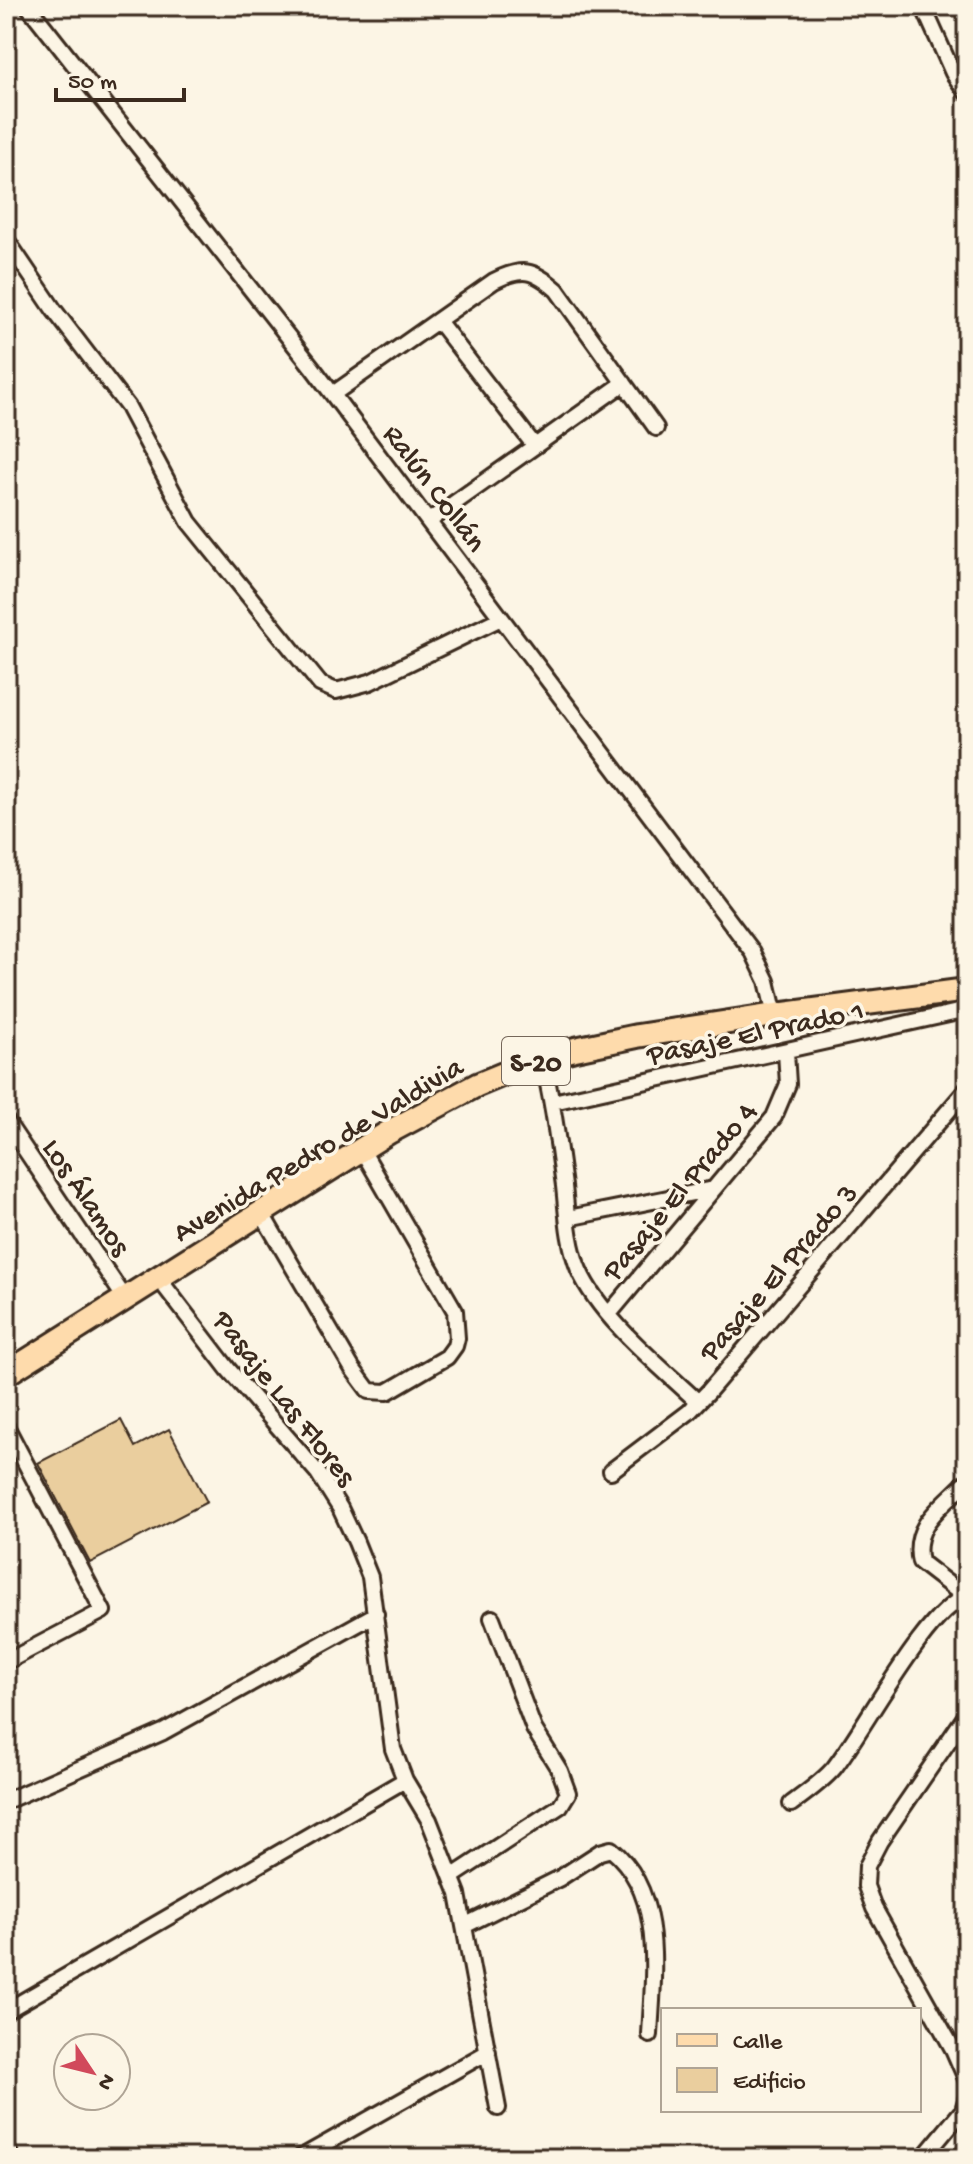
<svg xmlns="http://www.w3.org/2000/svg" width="973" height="2164" font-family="'Gochi Hand',sans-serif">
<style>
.building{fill:#eace9e;stroke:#3b2a1e;stroke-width:2}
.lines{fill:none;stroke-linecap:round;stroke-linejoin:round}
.street-casing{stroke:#3b2a1e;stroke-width:20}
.primary-casing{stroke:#3b2a1e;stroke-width:28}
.street{stroke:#fcf5e5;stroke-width:14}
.primary{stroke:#fedbac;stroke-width:22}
.labels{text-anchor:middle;stroke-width:7;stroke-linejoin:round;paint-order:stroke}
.shield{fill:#fcf5e5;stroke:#75675a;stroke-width:2}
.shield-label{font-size:28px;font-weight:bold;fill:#3b2a1e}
.street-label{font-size:30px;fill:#3b2a1e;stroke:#fcf5e5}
</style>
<rect width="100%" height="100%" fill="#fcf5e5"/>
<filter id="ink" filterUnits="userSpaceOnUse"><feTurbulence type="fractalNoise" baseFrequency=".0125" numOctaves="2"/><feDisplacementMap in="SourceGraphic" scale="16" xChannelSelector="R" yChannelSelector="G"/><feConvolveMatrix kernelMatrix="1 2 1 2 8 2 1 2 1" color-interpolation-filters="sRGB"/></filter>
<g filter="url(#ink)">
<!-- building -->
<path class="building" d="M121,1420L135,1447L169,1429L207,1502L90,1563L38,1463Z"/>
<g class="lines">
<defs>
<path id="street" d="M28,6L312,367L753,952L767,981L775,1015
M923,6L953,73L967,93
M6,239L54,310L128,407L189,522L320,684L336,691L370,682L501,618
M439,322L534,445
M333,394L494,281C522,267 533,269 557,290L656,428
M429,521L624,383
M542,1058C553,1101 558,1143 564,1186C567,1214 568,1244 579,1270C600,1318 660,1366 698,1402
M553,1102L967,1010
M6,1121L126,1300
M262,1214L352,1368L369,1391L387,1392L447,1357L455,1346L457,1338L455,1311L362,1150
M568,1218L713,1189
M159,1279L228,1369L318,1473L340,1508L356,1542L370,1577L393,1749L405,1780L429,1820L458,1894L498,2108
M609,1314L774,1117L788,1084L786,1052
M6,1426L103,1611L6,1662
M611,1471L689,1412L708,1392L967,1089
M964,1596L920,1562C911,1525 943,1506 967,1481
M967,1714L880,1841L867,1866L866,1886L874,1908L953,2049L967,2081
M6,1801L163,1732L376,1614
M791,1804C806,1793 822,1782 834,1768C864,1730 926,1610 967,1596
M453,1876L560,1806L568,1793L560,1771L534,1729L492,1618
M464,1926L560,1878L600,1852L611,1849C665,1893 653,1974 650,2035
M6,2011L405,1780
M6,2147L12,2158
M300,2158L488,2052
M923,2158L963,2110L967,2097"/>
<path id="primary" d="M6,1374L389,1132L477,1085L542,1058L575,1049L637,1036L775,1015L967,990"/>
</defs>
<!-- street casing -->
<use href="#street" class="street-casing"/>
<!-- primary casing -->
<use href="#primary" class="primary-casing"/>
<!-- street -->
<use href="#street" class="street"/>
<!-- primary -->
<use href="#primary" class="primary"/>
</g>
</g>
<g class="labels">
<!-- shield labels -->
<rect class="shield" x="502" y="1037" width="68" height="48" rx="6"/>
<g class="shield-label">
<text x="536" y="1071">S-20</text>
</g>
<!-- street labels -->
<g class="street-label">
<text transform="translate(436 487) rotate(53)" y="10">Ralún Collán</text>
<text transform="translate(755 1031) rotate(-12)" y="10">Pasaje El Prado 1</text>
<text transform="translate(317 1148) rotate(-31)" y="10">Avenida Pedro de Valdivia</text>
<text transform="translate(678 1190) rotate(-50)" y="10">Pasaje El Prado 4</text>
<text transform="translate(88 1196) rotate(56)" y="10">Los Álamos</text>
<text transform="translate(777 1271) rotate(-49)" y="10">Pasaje El Prado 3</text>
<text transform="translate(286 1397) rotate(52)" y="10">Pasaje Las Flores</text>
</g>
</g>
<!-- margin -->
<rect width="973" height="2164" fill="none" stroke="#fcf5e5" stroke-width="32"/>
<rect x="16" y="16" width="941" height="2132" fill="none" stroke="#3b2a1e" stroke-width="3" filter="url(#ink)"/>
<!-- legend -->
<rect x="661" y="2008" width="260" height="104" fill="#fcf5e5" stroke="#afa495" stroke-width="2"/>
<rect x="677" y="2034" width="40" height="12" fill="#fedbac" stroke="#afa495" stroke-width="2"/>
<text x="733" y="2048" font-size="24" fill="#3b2a1e">Calle</text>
<rect x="677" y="2068" width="40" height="24" fill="#eace9e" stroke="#afa495" stroke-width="2"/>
<text x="733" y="2088" font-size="24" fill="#3b2a1e">Edificio</text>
<!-- north arrow -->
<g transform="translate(92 2072) rotate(125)"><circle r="38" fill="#fcf5e5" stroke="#afa495" stroke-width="2"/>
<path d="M0-6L14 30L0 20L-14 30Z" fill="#d1495b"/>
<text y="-12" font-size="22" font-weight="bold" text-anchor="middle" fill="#3b2a1e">N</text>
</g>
<!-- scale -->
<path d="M56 88v12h128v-12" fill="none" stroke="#3b2a1e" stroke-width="4"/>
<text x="68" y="88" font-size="24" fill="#3b2a1e" stroke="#fcf5e5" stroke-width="6" paint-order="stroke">50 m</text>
</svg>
